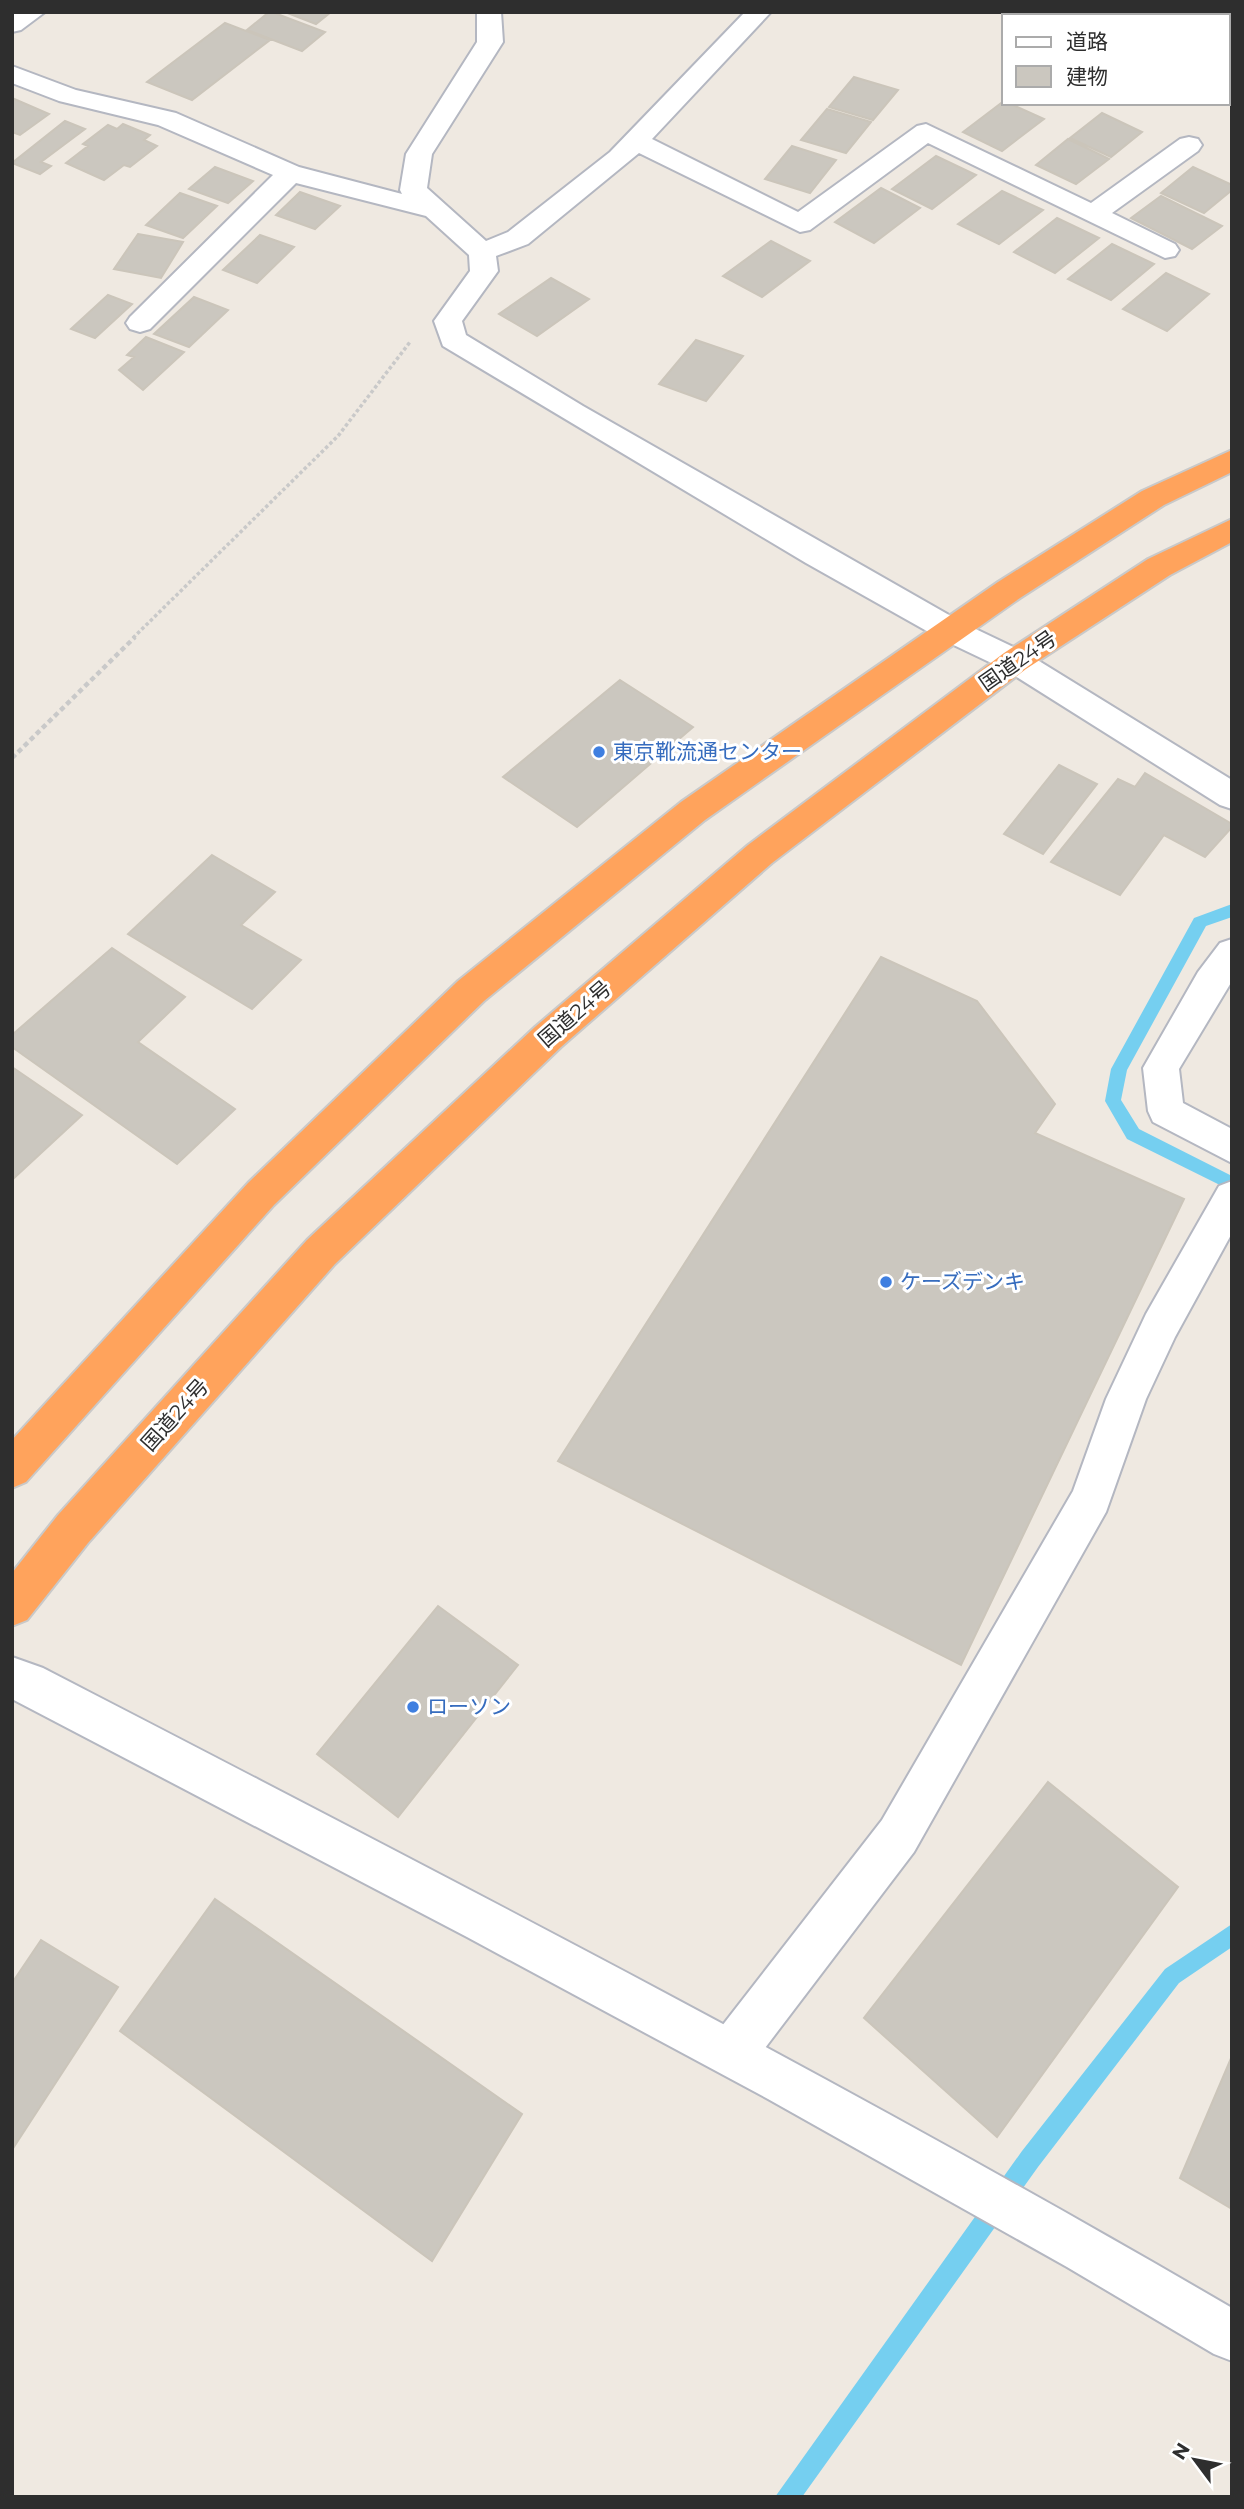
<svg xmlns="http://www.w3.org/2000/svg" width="1244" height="2509" font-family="Montserrat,'Noto Sans JP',sans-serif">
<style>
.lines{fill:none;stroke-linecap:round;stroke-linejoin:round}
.stream{fill:#75cff0;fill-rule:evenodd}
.building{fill:#cbc7bf;stroke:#cbc5ba;stroke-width:2}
.street-casing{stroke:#b4b7c1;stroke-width:4}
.secondary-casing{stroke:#b4b7c1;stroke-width:4}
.highway-casing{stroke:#c9c9c9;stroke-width:4}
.path-far1{stroke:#c9c9c9;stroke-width:3.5;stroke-dasharray:3.5 2.5;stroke-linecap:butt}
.path{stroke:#c9c9c9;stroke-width:4.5;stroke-dasharray:5 3.5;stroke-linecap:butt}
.street{fill:#fff;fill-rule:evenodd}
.secondary{fill:#fff;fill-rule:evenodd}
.highway{fill:#ffa35c;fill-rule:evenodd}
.shop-dot{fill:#3f7fe0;stroke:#fff;stroke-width:2.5}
.labels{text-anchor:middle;stroke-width:6;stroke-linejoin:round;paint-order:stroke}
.street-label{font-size:21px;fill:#2e2e2e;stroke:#fff}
.shop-label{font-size:21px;fill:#366cbe;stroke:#fff;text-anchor:start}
</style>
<rect width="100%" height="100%" fill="#efe9e1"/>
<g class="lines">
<!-- stream -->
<path class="stream" d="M1232,904V917L1206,926L1127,1070L1121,1100L1139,1129L1232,1176V1191L1127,1139L1105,1101L1111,1069L1194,918Z
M1232,1924V1947L1179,1983L1038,2167L802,2497H775L1022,2151L1165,1969Z"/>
</g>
<!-- building -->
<path class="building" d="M269,12H272L325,32L302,51L247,30Z
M285,12H331L316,24Z
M225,23L270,40L192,100L147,82Z
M854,77L898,90L873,120L829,107Z
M12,98L49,114L20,135L12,132Z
M1004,101L1044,119L1002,151L963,132Z
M827,109L871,122L846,153L801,140Z
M1102,113L1142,132L1111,157L1070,138Z
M65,121L85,129L41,162L51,166L40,174L12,163Z
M123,124L150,135L144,140L157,146L130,167L124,165L104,180L66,163L88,146L83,144L108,125L117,129Z
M1068,139L1109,159L1076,184L1036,165Z
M792,146L836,160L810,193L765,179Z
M936,156L976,175L932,209L892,189Z
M215,167L253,181L228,203L189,189Z
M1193,167L1232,185V190L1204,213L1161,193Z
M881,188L920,208L874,243L835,222Z
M1002,191L1043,210L999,244L958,224Z
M300,192L340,206L315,229L276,215Z
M180,193L217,206L183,238L146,225Z
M1161,196L1222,226L1192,249L1131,218Z
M1057,218L1099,238L1055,273L1014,252Z
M138,234L183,242L161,278L114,269Z
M260,235L294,247L257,283L223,270Z
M771,241L810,261L762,297L723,276Z
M1112,244L1154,264L1111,300L1068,279Z
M1166,273L1209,294L1167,331L1123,309Z
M551,278L589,299L537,336L499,314Z
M108,295L132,304L95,338L71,329Z
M194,297L228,310L189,347L154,334Z
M146,337L184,352L143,390L119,370L134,357L127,355Z
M696,340L743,356L706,401L659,384Z
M620,680L693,727L577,827L503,777Z
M1059,765L1097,784L1043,854L1004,834Z
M1145,773L1232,824V827L1205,857L1164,835L1120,895L1051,862L1118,779L1135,787Z
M212,855L275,892L241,925L301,960L252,1009L128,934Z
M112,948L185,997L138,1042L235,1109L177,1164L12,1047V1035Z
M881,957L977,1001L1055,1104L1035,1133L1184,1199L961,1665L558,1461Z
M12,1067L82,1115L12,1180Z
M438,1606L518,1665L398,1817L317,1754Z
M1048,1782L1178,1887L997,2137L864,2018Z
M215,1899L522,2114L432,2261L120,2031Z
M41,1940L118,1987L12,2150V1983Z
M1232,2056V2209L1180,2178Z"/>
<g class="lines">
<defs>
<path id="street" d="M15,12H45L21,30L12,32V14Z
M477,12H501L503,42L432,154L427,188L486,241L508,232L610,152L745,12H771L652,139L798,212L917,126L926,124L1091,203L1180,139L1189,137L1198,139L1202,145L1198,151L1112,213L1175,244L1179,250L1175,256L1165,258L928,143L810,230L800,232L639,153L528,244L496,256L498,271L462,321L466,335L583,406L963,623L1026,653L1232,780V809L1220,805L1004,669L941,639L806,563L443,346L434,321L470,271L469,255L426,216L296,183L150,329L140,332L130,329L126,323L130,317L273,175L158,125L59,101L12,83V66L76,90L176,113L299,167L402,194L400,190L406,154L477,42Z
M1232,939V981L1179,1069L1183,1103L1232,1129V1163L1153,1122L1148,1111L1143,1068L1198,972L1220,943Z
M1232,1181V1233L1175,1337L1146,1399L1106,1512L914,1852L749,2069L732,2076L715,2069L708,2052L715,2035L882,1820L1073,1491L1106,1399L1146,1314L1219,1186Z"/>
<path id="secondary" d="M12,1657L43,1668C443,1875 843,2081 1232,2308V2361L1214,2354L1067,2267L768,2099L467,1937L12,1699Z"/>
<path id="highway" d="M1232,450V472L1164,505L1020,598L705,820L484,1001L274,1205L26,1482L12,1488V1440L248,1183L458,981L681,802L998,582L1142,491Z
M1232,519V542L1170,575L1026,669L772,863L561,1047L335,1264L88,1543L27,1620L12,1626V1573L58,1515L307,1240L535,1027L748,845L1004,653L1148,559Z"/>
</defs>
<!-- street casing -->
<use href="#street" class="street-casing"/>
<!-- secondary casing -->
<use href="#secondary" class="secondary-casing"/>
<!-- highway casing -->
<use href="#highway" class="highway-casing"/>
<!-- path-far1 -->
<path class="path-far1" d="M133,638L338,436L410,342"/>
<!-- path -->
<path class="path" d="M12,758L135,637"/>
<!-- street -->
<use href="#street" class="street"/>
<!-- secondary -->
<use href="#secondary" class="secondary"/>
<!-- highway -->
<use href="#highway" class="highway"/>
</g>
<!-- markers -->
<g class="shop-dot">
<circle cx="599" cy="752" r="7"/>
<circle cx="886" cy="1282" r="7"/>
<circle cx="413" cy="1707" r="7"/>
</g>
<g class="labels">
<!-- street labels -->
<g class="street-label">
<text transform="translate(1018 661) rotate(-35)" y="7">国道24号</text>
<text transform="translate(575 1014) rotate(-41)" y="7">国道24号</text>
<text transform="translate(175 1415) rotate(-48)" y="7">国道24号</text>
</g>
<!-- shop labels -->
<g class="shop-label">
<text x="613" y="759">東京靴流通センター</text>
<text x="900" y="1289">ケーズデンキ</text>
<text x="427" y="1714">ローソン</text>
</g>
</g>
<!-- border -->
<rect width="1244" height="2509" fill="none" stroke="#2e2e2e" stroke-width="28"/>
<!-- legend -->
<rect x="1002" y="14" width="228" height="91" fill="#ffffff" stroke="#ababab" stroke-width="2"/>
<rect x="1016" y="37" width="35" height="10" fill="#ffffff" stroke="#ababab" stroke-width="2"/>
<text x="1066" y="49" font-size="21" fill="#2e2e2e">道路</text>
<rect x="1016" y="66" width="35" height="21" fill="#cbc7bf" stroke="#ababab" stroke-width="2"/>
<text x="1066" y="84" font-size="21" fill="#2e2e2e">建物</text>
<!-- north arrow -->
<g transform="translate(1195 2460) rotate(302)" stroke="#ffffff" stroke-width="5" paint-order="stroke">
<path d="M0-5L12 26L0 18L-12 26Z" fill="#2e2e2e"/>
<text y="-10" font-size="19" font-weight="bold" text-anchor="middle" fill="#2e2e2e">N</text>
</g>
</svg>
